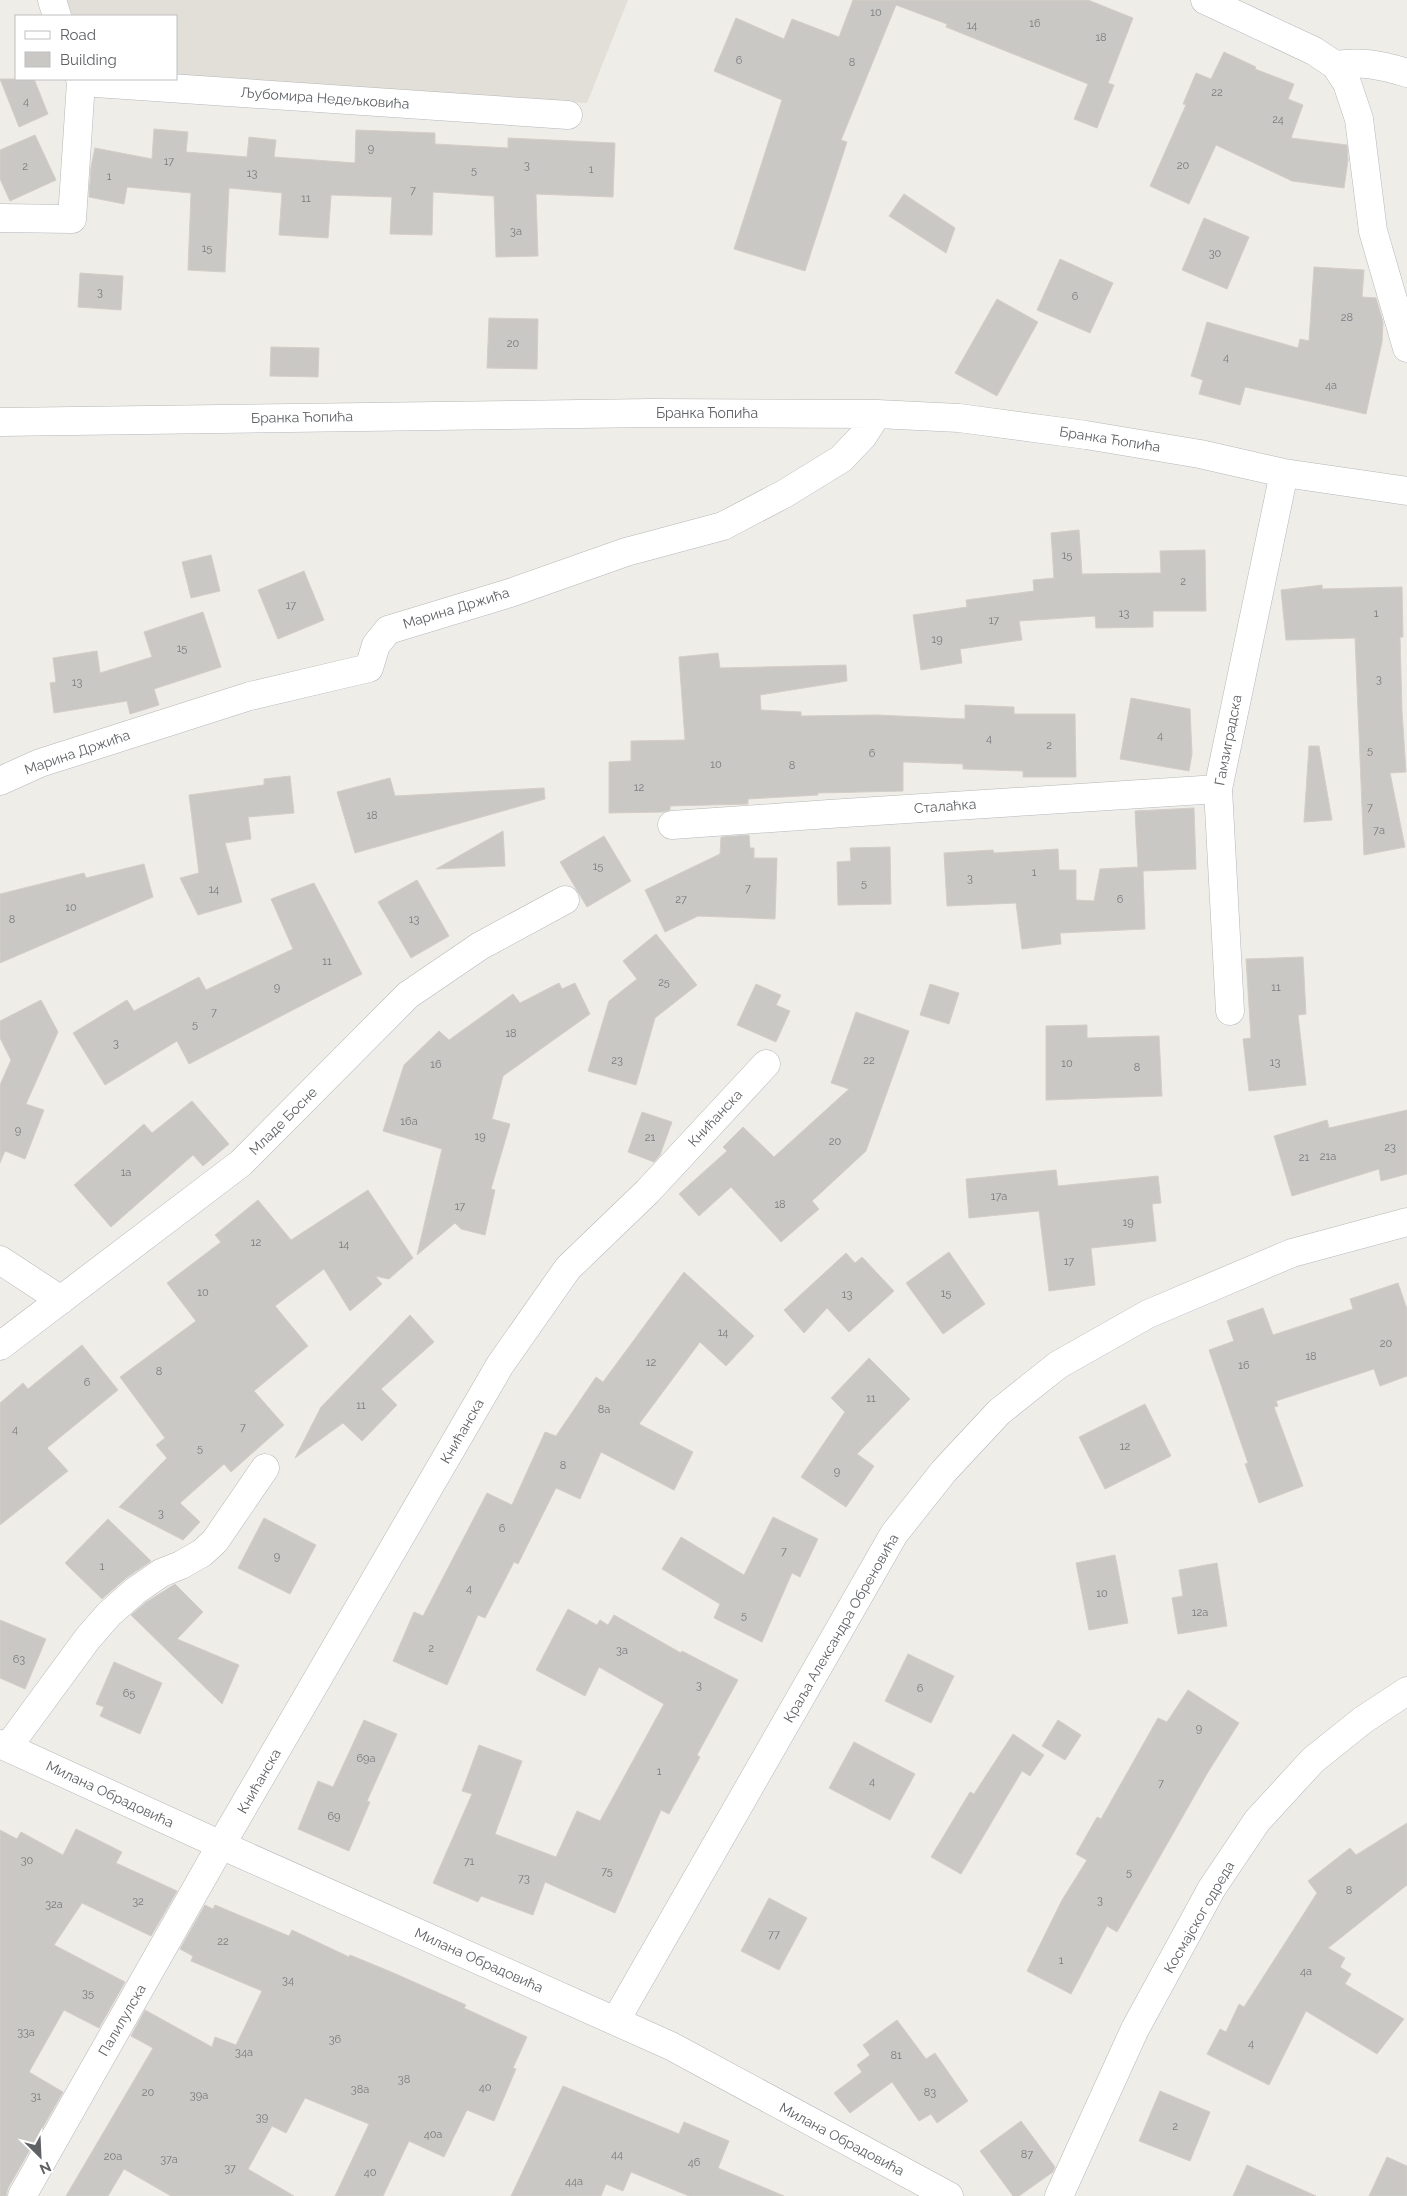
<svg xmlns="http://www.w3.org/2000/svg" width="1407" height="2196" font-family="Raleway,sans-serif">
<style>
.education{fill:#e2ded8}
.building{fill:#cac8c4;stroke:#d3cec6}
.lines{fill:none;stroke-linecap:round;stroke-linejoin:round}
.minor-casing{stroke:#b4b7ba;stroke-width:29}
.minor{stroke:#fff;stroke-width:28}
.labels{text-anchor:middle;stroke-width:4.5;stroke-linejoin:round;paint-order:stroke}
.number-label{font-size:11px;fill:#797c7d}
.street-label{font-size:14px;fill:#5e6265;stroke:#fff}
</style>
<rect width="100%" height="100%" fill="#efede7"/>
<!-- education -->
<path class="education" d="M67,0H628L587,103L166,79H176V16H72Z"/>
<!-- building -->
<path class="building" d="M853,0H1088L1133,18L1108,83L1114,85L1097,128L1074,119L1088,84L946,27L947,24L896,5L841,140L847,142L805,271L734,249L782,100L714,71L736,18L784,39L792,19L839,37Z
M1224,52L1256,67L1255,69L1294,84L1288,99L1303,105L1291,138L1347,145L1348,160L1344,188L1292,181L1216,145L1189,204L1150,186L1186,105L1183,104L1196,73L1211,79Z
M0,79H34L48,114L19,127Z
M154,129L188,132L186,152L247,157L249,137L276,140L274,157L355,163L356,130L435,133V144L508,148V138L615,143L613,197L536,194L538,256L496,257L494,196L433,192L432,235L390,234L392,197L331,195L328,238L279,235L282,193L229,188L225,272L188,270L191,193L127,187L124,204L89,197L91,167L95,148L152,159Z
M35,135L56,180L10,201L0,179V150Z
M904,194L955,228L946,253L889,216Z
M1204,218L1249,237L1227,289L1182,270Z
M1060,259L1113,283L1090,333L1037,310Z
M1314,267L1364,270L1362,297L1376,298L1383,322L1382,342L1366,414L1245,387L1240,405L1199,394L1203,380L1191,376L1207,322L1298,348L1300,339L1309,341Z
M80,273L123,276L121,310L78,307Z
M997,299L1038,322L997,396L955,373Z
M489,318L538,319L537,369L487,368Z
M271,347L319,348L318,377L270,376Z
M1079,530L1082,574L1161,573L1160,551L1205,550L1206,611H1153V627L1096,628L1095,616L1019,621L1022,640L960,649L962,663L921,670L913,615L967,607L966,600L1034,591L1033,580L1054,578L1051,533Z
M211,555L220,591L191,598L182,562Z
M304,571L324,620L278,639L258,590Z
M1322,585V589L1402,587L1403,637H1400L1402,711L1406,772L1390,773L1405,847L1364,855L1355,638L1286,640L1281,590Z
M203,612L221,667L154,689L159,705L130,714L127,701L54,713L50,683L56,682L53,658L97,651L100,673L152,657L144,632Z
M718,653L720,668L846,665L847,681L760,695L761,710L801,712V716L877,715L965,719V705L1014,707V714H1075L1076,777H1023V771L963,769V764L903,762V791L818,793V795L748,799V804L670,806V810L663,812L609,813V762L631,761V741L685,740L679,657Z
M1131,698L1190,709L1192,754L1189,771L1120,759Z
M1309,746H1319L1332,820L1304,822Z
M290,776L294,813L248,817L251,839L225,843L242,902L198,915L180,878L199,873L189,795L264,785V779Z
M390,778L395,796L544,788L545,799L355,853L337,792Z
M1194,808L1196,869L1143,871L1145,929L1060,933L1061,944L1022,949L1016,903L947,906L944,853L993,850L994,853L1058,849L1059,870H1076V900L1094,901L1100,869L1138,867L1135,811Z
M503,831L505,866L436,869Z
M749,835L750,848H754V858H777L775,919L698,916L665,932L645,890L720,854L721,837Z
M604,836L631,881L587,907L560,862Z
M890,847L891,904L838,905L837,862L851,861L850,848Z
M144,864L153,897L0,963V894L84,873L86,878Z
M417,880L449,936L411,958L378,902Z
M314,883L362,974L189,1064L177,1041L105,1085L73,1033L127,1000L134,1011L199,977L206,990L293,949L271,899Z
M656,934L697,985L655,1018L636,1085L588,1071L609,1001L637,979L623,961Z
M1303,957L1306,1014L1298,1015L1306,1085L1249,1091L1243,1039L1251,1038L1246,959Z
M559,983L562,989L575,983L590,1014L503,1076L492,1119L510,1124L491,1189L495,1190L485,1235L461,1229L455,1223L417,1255L442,1149L383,1131L404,1065L439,1031L449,1040L513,994L520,1003Z
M756,984L781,995L776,1005L790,1011L776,1042L737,1025Z
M930,984L959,993L949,1024L920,1015Z
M41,1000L58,1032L26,1104L44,1110L25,1159L5,1151L0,1163V1085L11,1060L0,1038V1021Z
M856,1012L909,1031L866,1151L812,1201L819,1209L781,1242L731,1187L699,1216L679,1194L727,1151L723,1147L743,1127L774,1157L849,1089L831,1083Z
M1087,1025V1038L1159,1036L1162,1096L1046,1100V1026Z
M192,1101L229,1144L203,1166L193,1155L111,1227L74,1185L144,1124L152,1133Z
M1407,1110V1174L1381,1181L1379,1169L1292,1196L1274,1136L1327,1120L1329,1128Z
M642,1112L672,1122L660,1155L654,1162L628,1152Z
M1056,1170L1058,1186L1158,1176L1161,1203L1152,1204L1156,1241L1091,1248L1095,1285L1049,1291L1039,1211L969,1218L966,1179Z
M368,1190L413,1258L389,1279L375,1276L382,1284L350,1311L324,1269L275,1306L308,1346L254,1391L284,1425L231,1472L224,1464L180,1503L200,1522L183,1540L119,1507L167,1458L156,1445L165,1438L120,1377L196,1321L167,1283L221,1242L215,1235L258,1200L291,1240Z
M949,1252L985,1304L943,1334L906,1283Z
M846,1253L855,1263L862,1257L894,1291L849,1332L827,1308L804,1333L784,1310Z
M684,1272L754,1336L726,1366L700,1342L639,1424L693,1452L674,1490L601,1452L580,1499L556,1488L518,1564L514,1562L485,1618L478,1615L447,1685L393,1661L414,1612L423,1616L487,1493L512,1505L545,1432L556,1436L596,1377L603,1382Z
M1398,1283L1407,1309V1376L1380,1386L1374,1369L1276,1401L1278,1406L1274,1407L1303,1486L1259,1503L1245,1464L1248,1463L1209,1350L1234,1341L1227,1321L1263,1308L1273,1335L1353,1309L1350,1299Z
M410,1315L434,1342L381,1389L397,1405L362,1441L343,1423L295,1458L321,1407Z
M82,1345L118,1390L47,1448L68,1471L0,1525V1403L23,1383L28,1389Z
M869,1358L910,1399L857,1454L874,1466L846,1507L801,1477L845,1412L831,1398Z
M1145,1404L1171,1456L1105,1489L1079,1437Z
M773,1517L818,1539L800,1577L792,1573L762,1642L714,1618L720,1604L662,1569L681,1537L744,1575Z
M264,1518L316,1545L290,1594L238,1568Z
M108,1519L151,1561L126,1578L102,1599L65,1563Z
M1115,1555L1128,1623L1089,1630L1076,1563Z
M1217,1563L1227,1626L1178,1634L1172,1598L1183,1596L1179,1570Z
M175,1584L203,1612L177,1639L239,1665L222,1704L131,1615L145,1603Z
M568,1609L597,1625L600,1620L608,1625L614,1615L681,1653L682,1651L738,1680L697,1755L700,1757L669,1814L661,1810L615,1913L545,1882L533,1915L481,1896L478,1902L433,1883L472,1794L462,1791L479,1745L522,1761L495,1834L556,1857L577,1811L600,1821L664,1704L599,1667L585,1696L536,1670Z
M0,1620L46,1639L25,1689L0,1678Z
M908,1654L954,1676L931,1723L885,1701Z
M114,1662L162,1683L140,1734L100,1716L104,1707L96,1704Z
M1188,1690L1239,1723L1208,1772L1117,1932L1107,1926L1071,1994L1027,1971L1062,1900L1087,1860L1076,1854L1097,1817L1101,1819L1158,1718L1167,1722Z
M364,1720L397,1734L367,1801L370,1802L349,1851L298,1829L318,1781L333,1787Z
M1058,1720L1081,1735L1065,1760L1042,1746Z
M1013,1734L1044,1755L1030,1776L1022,1771L961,1874L931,1857L970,1792L974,1794Z
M854,1742L915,1774L890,1820L829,1788Z
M1407,1823V1885L1328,1948L1345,1958L1340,1967L1351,1974L1345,1984L1404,2019L1377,2054L1306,2011L1269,2085L1207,2054L1220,2029L1226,2032L1239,2004L1244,2007L1317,1893L1308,1881L1350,1848L1356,1855Z
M76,1829L122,1852L116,1863L177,1891L151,1936L82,1903L54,1945L125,1982L99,2028L64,2010L29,2072L63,2092L8,2188L6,2196H0V1830L17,1839L21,1832L63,1855Z
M769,1898L807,1918L779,1970L741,1951Z
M205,1905L213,1909L215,1905L289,1936L292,1930L349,1957L350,1955L389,1971L466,2005L464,2008L527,2037L513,2068L516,2069L494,2121L467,2110L444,2157L409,2141L383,2196H335L369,2124L305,2098L286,2133L272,2126L248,2169L294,2196H171L124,2169L108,2196H66L153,2048L131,2036L145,2010L212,2047L215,2037L236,2045L262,1991L191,1961L193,1956L180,1949Z
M897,2020L926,2059L935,2053L968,2101L937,2123L931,2114L919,2121L892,2082L850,2113L834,2093L862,2072L857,2065L870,2055L863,2045Z
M563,2086L679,2134L684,2122L729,2141L718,2168L784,2196H689L631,2172L623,2191L606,2184L601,2196H511Z
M1160,2091L1210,2112L1190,2161L1139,2141Z
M1021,2121L1055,2167L1053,2172L1019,2196H1013L980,2151Z
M1387,2157L1407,2166V2196H1369Z
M1247,2165L1316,2196H1233Z"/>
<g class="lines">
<defs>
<path id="minor" d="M52,0L57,16
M1205,0L1314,51L1335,65L1347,83L1359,119L1373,231L1407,348
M1335,65C1362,61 1381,65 1407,73
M80,79L81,82L568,115
M0,218L72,219L81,82
M0,422L651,413L877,414L959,418L1086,435L1200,454L1284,473L1407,491
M0,781L40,763L250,696L369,668L376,645L388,630L510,593L626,552L723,526L784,494L841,459L863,436L877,414
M672,825L829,814L1218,789
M1230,1011L1218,789L1284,473
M0,1260L61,1300
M0,1346L241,1163L408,995L480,946L565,900
M0,1744L221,1845L671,2046L949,2196
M8,1747L88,1638L109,1614L135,1591L161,1573L181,1565L202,1553L215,1541L265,1468
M616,2020L894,1534L944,1471L999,1412L1058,1365L1148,1314L1292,1253L1407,1222
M22,2196L221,1845L500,1365L568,1268L647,1192L766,1064
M1059,2196L1135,2029L1212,1888L1257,1821L1313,1760L1363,1720L1407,1691"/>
</defs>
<!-- minor casing -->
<use href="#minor" class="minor-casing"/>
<!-- minor -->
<use href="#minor" class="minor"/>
</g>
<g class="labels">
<!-- number labels -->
<g class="number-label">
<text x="876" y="16">10</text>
<text x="1035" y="27">16</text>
<text x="972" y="29">14</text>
<text x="1101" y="41">18</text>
<text x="739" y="64">6</text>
<text x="852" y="66">8</text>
<text x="1217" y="96">22</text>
<text x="26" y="105">4</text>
<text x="1278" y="123">24</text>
<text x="371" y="152">9</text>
<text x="169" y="165">17</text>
<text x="527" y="169">3</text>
<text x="1183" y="169">20</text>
<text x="25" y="170">2</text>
<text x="591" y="173">1</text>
<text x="474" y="174">5</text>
<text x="252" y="177">13</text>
<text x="109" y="180">1</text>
<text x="413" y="194">7</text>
<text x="306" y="202">11</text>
<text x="516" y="235">3a</text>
<text x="207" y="252">15</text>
<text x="1215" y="257">30</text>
<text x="100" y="296">3</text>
<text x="1075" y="300">6</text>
<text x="1347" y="321">28</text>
<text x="513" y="347">20</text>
<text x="1226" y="361">4</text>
<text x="1331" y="389">4a</text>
<text x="1067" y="559">15</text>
<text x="1183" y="585">2</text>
<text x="291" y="609">17</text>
<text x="1124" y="617">13</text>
<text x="1376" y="617">1</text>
<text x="994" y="624">17</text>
<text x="937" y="643">19</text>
<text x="182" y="652">15</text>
<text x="1379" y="683">3</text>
<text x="77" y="686">13</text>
<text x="1160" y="739">4</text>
<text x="989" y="742">4</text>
<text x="1049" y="749">2</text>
<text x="1370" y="754">5</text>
<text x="872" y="757">6</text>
<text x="716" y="768">10</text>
<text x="792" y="769">8</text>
<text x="639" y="791">12</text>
<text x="1370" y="811">7</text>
<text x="372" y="819">18</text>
<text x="1379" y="834">7a</text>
<text x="598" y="870">15</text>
<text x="1034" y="876">1</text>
<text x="970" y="882">3</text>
<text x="864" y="887">5</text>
<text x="748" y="892">7</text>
<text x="214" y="893">14</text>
<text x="681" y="903">27</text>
<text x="1120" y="903">6</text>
<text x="71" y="911">10</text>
<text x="12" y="923">8</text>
<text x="414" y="923">13</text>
<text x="327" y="965">11</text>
<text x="664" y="986">25</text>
<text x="277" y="991">9</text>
<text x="1276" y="991">11</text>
<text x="214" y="1016">7</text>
<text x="195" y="1028">5</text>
<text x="511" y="1037">18</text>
<text x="116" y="1047">3</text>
<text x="617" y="1064">23</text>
<text x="869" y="1064">22</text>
<text x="1275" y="1066">13</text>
<text x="1067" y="1067">10</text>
<text x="436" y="1068">16</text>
<text x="1137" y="1071">8</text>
<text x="409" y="1125">16a</text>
<text x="18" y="1134">9</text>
<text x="480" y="1140">19</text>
<text x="650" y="1141">21</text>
<text x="835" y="1145">20</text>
<text x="1390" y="1151">23</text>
<text x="1328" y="1160">21a</text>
<text x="1304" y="1161">21</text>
<text x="126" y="1176">1a</text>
<text x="999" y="1200">17a</text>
<text x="780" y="1208">18</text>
<text x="460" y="1210">17</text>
<text x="1128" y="1226">19</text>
<text x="256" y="1246">12</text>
<text x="344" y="1248">14</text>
<text x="1069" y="1265">17</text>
<text x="203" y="1296">10</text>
<text x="946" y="1297">15</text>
<text x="847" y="1298">13</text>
<text x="723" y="1336">14</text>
<text x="1386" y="1347">20</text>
<text x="1311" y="1360">18</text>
<text x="651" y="1366">12</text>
<text x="1244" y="1369">16</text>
<text x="159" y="1375">8</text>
<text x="87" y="1386">6</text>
<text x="871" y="1402">11</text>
<text x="361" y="1409">11</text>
<text x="604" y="1413">8a</text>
<text x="243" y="1431">7</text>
<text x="15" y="1433">4</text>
<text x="1125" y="1450">12</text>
<text x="200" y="1452">5</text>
<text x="563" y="1469">8</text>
<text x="837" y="1475">9</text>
<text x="161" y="1517">3</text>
<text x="502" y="1532">6</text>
<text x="784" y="1555">7</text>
<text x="277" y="1560">9</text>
<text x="102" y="1570">1</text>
<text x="469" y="1592">4</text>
<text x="1102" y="1597">10</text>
<text x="1200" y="1616">12a</text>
<text x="744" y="1619">5</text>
<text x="431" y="1652">2</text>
<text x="622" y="1654">3a</text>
<text x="19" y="1663">63</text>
<text x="699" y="1689">3</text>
<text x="920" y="1692">6</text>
<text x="129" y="1697">65</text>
<text x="1199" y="1732">9</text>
<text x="366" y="1762">69a</text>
<text x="659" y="1775">1</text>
<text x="872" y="1785">4</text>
<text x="1161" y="1787">7</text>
<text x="334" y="1820">69</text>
<text x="27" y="1864">30</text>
<text x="469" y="1865">71</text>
<text x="607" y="1875">75</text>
<text x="1129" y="1876">5</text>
<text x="524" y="1882">73</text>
<text x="1349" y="1894">8</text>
<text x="1100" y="1904">3</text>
<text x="138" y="1905">32</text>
<text x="54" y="1908">32a</text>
<text x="774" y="1938">77</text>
<text x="223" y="1945">22</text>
<text x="1061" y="1964">1</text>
<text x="1306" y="1975">4a</text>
<text x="288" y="1984">34</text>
<text x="88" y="1997">35</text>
<text x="26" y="2036">33a</text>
<text x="335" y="2043">36</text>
<text x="1251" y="2047">4</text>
<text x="244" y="2056">34a</text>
<text x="896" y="2059">81</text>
<text x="404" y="2083">38</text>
<text x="485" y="2091">40</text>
<text x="360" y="2093">38a</text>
<text x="148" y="2096">20</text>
<text x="930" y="2096">83</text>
<text x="199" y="2099">39a</text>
<text x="36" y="2100">31</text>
<text x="262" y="2121">39</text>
<text x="1175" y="2130">2</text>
<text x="433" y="2138">40a</text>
<text x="617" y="2158">44</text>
<text x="1027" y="2158">87</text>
<text x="113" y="2160">20a</text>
<text x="169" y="2163">37a</text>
<text x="694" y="2166">46</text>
<text x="230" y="2172">37</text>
<text x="370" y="2176">40</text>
<text x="574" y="2185">44a</text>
</g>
<!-- street labels -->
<g class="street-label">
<text transform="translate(325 98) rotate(4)" y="5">Љубомира Недељковића</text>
<text x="707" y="418">Бранка Ћопића</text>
<text transform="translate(302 417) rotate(-1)" y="5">Бранка Ћопића</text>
<text transform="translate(1110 439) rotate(9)" y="5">Бранка Ћопића</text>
<text transform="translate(456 608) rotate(-17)" y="5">Марина Држића</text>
<text transform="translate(1228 740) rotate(-79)" y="5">Гамзиградска</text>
<text transform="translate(77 752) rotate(-19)" y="5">Марина Држића</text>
<text transform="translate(945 806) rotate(-4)" y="5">Сталаћка</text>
<text transform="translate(715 1118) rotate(-47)" y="5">Книћанска</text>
<text transform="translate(283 1121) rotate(-45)" y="5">Младе Босне</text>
<text transform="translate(462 1431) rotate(-60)" y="5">Книћанска</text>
<text transform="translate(841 1628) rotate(-60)" y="5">Краља Александра Обреновића</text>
<text transform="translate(259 1781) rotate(-60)" y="5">Книћанска</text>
<text transform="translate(110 1794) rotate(25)" y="5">Милана Обрадовића</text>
<text transform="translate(1199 1917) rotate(-60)" y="5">Космајског одреда</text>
<text transform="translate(479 1960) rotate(24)" y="5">Милана Обрадовића</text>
<text transform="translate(122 2020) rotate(-60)" y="5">Палилулска</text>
<text transform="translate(842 2139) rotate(28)" y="5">Милана Обрадовића</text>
</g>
</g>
<!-- legend -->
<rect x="15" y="15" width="162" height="65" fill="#ffffff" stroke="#bfc0c1"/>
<rect x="25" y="31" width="25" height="8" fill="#ffffff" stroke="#bfc0c1"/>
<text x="60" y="40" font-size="15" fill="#5e6265">Road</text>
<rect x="25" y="52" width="25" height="15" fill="#cac8c4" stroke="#bfc0c1"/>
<text x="60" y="65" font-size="15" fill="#5e6265">Building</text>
<!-- north arrow -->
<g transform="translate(40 2156) rotate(156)" stroke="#ffffff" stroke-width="4" paint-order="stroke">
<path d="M0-4L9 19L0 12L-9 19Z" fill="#5e6265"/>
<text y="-8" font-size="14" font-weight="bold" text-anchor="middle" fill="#5e6265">N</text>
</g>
</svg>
